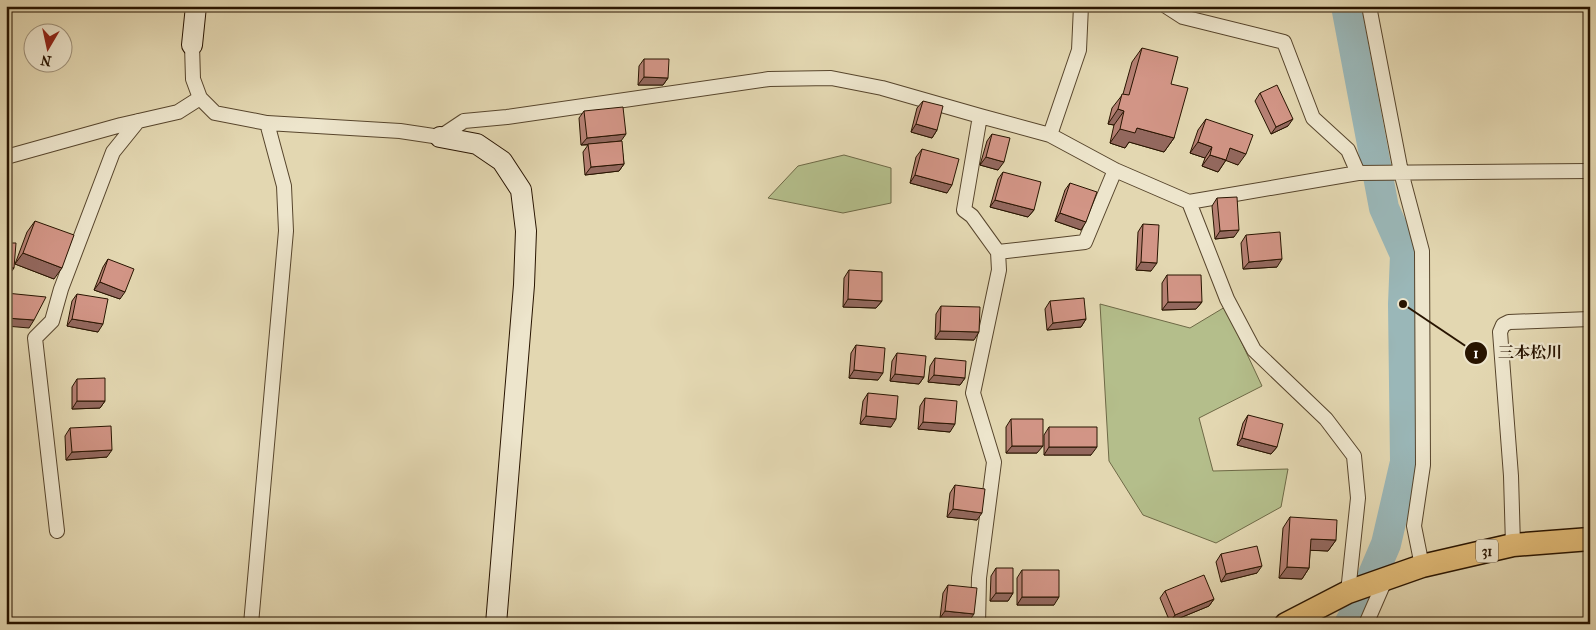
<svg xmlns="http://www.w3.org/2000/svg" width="1596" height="630" font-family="'IM FELL French Canon','Noto Serif JP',serif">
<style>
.green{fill:#b4be8b;stroke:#6e6946}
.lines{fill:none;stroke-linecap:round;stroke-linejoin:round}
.river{stroke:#9ab7b8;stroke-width:30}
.street-casing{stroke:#57452c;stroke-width:16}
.secondary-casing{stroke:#281400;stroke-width:22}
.primary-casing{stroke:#281400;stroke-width:25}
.street{stroke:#ede5cc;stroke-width:14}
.secondary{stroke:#ede5cc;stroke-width:20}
.primary{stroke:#e2bc78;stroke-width:22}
.wall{fill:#b58073;stroke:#281400}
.shaded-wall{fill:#93685e;stroke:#281400}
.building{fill:#d29586;stroke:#281400}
.labels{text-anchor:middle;stroke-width:4.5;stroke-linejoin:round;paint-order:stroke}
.shield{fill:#ede5cc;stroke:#63533d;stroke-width:1}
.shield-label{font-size:14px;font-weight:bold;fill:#281400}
.leader{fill:none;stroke:#281400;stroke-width:2}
.callout-dot{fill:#281400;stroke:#ede5cc;stroke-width:2}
.mark-label{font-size:15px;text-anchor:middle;font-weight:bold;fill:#fff}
.callout-label{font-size:16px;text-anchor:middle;font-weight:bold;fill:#281400;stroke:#ede5cc;stroke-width:4.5;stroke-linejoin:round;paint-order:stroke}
</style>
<rect width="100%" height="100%" fill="#e3d7b1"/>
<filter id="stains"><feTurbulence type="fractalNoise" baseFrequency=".004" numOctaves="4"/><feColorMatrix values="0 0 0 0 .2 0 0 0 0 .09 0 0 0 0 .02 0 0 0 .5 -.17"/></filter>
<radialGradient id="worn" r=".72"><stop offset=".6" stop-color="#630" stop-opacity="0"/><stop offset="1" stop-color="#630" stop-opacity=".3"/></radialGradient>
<!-- green -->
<path class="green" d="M844,155L891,168V203L843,213L768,198L798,166Z
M1100,304L1190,328L1225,307L1262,386L1199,418L1213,471L1288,469L1281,507L1216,543L1143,515L1109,461Z"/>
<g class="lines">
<!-- river -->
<path class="river" d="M1346,6L1384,208L1405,255L1403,304L1405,462L1386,544L1363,598L1349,624"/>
<defs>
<path id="street" d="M1166,6L1183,17L1284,42L1313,118L1348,150L1358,173
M1369,6L1401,172L1422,251L1423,465L1414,526L1422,566
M192,45L193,79L200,98L215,113L267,123L400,131L440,137L464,121L507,117L769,79L831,78L882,88L980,116L1050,135L1115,170L1189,202L1227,299L1254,350L1326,419L1354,456L1358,498L1348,592
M1050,135L1079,50L1081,6
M6,157L121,125L178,112L200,98
M1189,202L1358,173L1590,171
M998,252L1085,242L1115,170
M57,531L35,338L52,321L61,289L113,152L138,121
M1513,545L1511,476L1500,332L1503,325L1509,322L1590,319
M251,624L286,231L284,186L267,123
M978,624L979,578L994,462L973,393L999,270L998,252L972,216L964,210L980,116
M1366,624L1386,578"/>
<path id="secondary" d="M192,45L196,6
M440,137L477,144L502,161L521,190L526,231L524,285L496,624"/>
<path id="primary" d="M1286,624L1348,592L1422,566L1513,545L1590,539"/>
</defs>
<!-- street casing -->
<use href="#street" class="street-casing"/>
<!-- secondary casing -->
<use href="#secondary" class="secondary-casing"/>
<!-- primary casing -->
<use href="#primary" class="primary-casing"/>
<!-- street -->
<use href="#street" class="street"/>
<!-- secondary -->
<use href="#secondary" class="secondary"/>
<!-- primary -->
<use href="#primary" class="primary"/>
</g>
<!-- wall -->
<path class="wall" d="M1142,48L1171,84L1174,138L1164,152L1129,142L1125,148L1110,143L1114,125L1108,124L1112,108L1123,94L1132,62Z
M644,59L668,78L663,85H638L639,66Z
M1260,93L1288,126L1271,134L1255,101Z
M923,101L937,130L932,138L911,132L917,108Z
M584,111L621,141L624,164L619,171L585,175L583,152L588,145H581L579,118Z
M1206,119L1238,165L1226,160L1218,172L1202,166L1205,158L1190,153L1198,130Z
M992,134L998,170L980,165L987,141Z
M922,149L947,193L910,183L916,157Z
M1003,172L1034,210L1028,217L990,207L998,179Z
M1070,183L1081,230L1055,221L1065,190Z
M1217,198L1234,237L1215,239L1212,206Z
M35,221L54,279L15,264L27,232Z
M1143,224L1151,271L1136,270L1138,232Z
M1246,235L1277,267L1243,269L1241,243Z
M108,259L120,299L94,290L103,267Z
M849,270L882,301L876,308L843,307L844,278Z
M1167,275L1202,302L1196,309L1162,310V283Z
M77,294L98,332L67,326L72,301Z
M1050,301L1086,319L1081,327L1047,330L1045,309Z
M941,306L974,340L935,339L936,314Z
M856,345L878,380L849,378L851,353Z
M897,353L924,377L919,384L890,381L892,361Z
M935,358L965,378L960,385L928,382L930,366Z
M77,379L105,401L100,408L72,409V387Z
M868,393L891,427L860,424L863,401Z
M925,398L950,432L918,429L920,406Z
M1248,415L1277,447L1271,454L1237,445L1243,423Z
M1011,419L1037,453H1006V427Z
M1049,427L1091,455H1044V435Z
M70,428L107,457L66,460L65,436Z
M955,485L977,520L947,517L950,493Z
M1290,517L1336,540L1328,551L1310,550L1309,568L1302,579L1279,578L1283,528Z
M1221,554L1257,573L1221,582L1216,562Z
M996,568L1013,593L1008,601H990L991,576Z
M1022,570L1054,605H1017V578Z
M948,585L969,621L940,618L943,593Z
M1165,591L1214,599L1209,606L1170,622L1160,598Z"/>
<!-- shaded-wall -->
<path class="shaded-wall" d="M644,77L668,78L663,85H638Z
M1118,109L1124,111L1114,125L1108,124Z
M1293,119L1288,126L1271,134L1276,127Z
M916,124L937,130L932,138L911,132Z
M1137,128L1174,138L1164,152L1129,142L1125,148L1110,143L1120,129Z
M626,134L621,141L581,145L587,138Z
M1198,142L1212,147L1205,158L1190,153Z
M1230,148L1246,154L1238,165L1222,159Z
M1210,155L1226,160L1218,172L1202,166Z
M986,157L1004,162L998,170L980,165Z
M624,164L619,171L585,175L591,167Z
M915,175L952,185L947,193L910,183Z
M995,200L1034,210L1028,217L990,207Z
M1060,213L1086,222L1081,230L1055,221Z
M1239,230L1234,237L1215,239L1220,231Z
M23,253L62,268L54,279L15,264Z
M1282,259L1277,267L1243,269L1249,262Z
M1141,262L1157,263L1151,271L1136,270Z
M6,267L14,268L9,275H6Z
M100,282L125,292L120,299L94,290Z
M848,299L882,301L876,308L843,307Z
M1168,302H1202L1196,309L1162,310Z
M6,318L34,320L29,328L6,326Z
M72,319L103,324L98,332L67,326Z
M1086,319L1081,327L1047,330L1053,323Z
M940,331L979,332L974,340L935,339Z
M854,370L883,373L878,380L849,378Z
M895,374L924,377L919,384L890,381Z
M934,375L965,378L960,385L928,382Z
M77,401H105L100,408L72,409Z
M866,416L896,419L891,427L860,424Z
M923,422L955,424L950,432L918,429Z
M1242,438L1277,447L1271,454L1237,445Z
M1012,446H1043L1037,453H1006Z
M1049,447H1097L1091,455H1044Z
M112,450L107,457L66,460L72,452Z
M953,509L982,513L977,520L947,517Z
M1311,539L1336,540L1328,551L1303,550Z
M1262,566L1257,573L1221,582L1226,574Z
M1287,567L1309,568L1302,579L1279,578Z
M996,593H1013L1008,601H990Z
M1022,597H1059L1054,605H1017Z
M1214,599L1209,606L1170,622L1175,615Z
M945,611L974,614L969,621L940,618Z"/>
<!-- building -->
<path class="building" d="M1142,48L1178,57L1171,84L1188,88L1174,138L1137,128L1135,133L1120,129L1124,111L1118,109L1122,94L1129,95Z
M644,59H669L668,78L644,77Z
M1277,85L1293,119L1276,127L1260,93Z
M923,101L943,106L937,130L916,124Z
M623,107L626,134L587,138L584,111Z
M1206,119L1253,135L1246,154L1230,148L1226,160L1210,155L1212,147L1198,142Z
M992,134L1010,138L1004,162L986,157Z
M622,141L624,164L591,167L588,144Z
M922,149L959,159L952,185L915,175Z
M1003,172L1041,182L1034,210L995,200Z
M1070,183L1097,192L1086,222L1060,213Z
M1237,197L1239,230L1220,231L1217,198Z
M35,221L74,235L62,268L23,253Z
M1143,224L1159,225L1157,263L1141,262Z
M1280,232L1282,259L1249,262L1246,235Z
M6,243H16L14,268L6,267Z
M108,259L134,269L125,292L100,282Z
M849,270L882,272V301L848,299Z
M1167,275H1201L1202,302H1168Z
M6,293L46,297L34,320L6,318Z
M77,294L108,299L103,324L72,319Z
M1084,298L1086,319L1053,323L1050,301Z
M941,306L980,307L979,332L940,331Z
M856,345L885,348L883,373L854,370Z
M897,353L926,356L924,377L895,374Z
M935,358L966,361L965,378L934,375Z
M105,378V401H77V379Z
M868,393L898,396L896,419L866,416Z
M925,398L957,401L955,424L923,422Z
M1248,415L1283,424L1277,447L1242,438Z
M1011,419H1043V446H1012Z
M111,426L112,450L72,452L70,428Z
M1049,427H1097V447H1049Z
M955,485L985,489L982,513L953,509Z
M1290,517L1337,520L1336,540L1311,539L1309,568L1287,567Z
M1257,546L1262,566L1226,574L1221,554Z
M996,568H1013V593H996Z
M1022,570H1059V597H1022Z
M1204,575L1214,599L1175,615L1165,591Z
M948,585L977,588L974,614L945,611Z"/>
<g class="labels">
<!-- shield labels -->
<rect class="shield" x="1476" y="539.5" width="22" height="23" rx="4"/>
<g class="shield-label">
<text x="1487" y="556">31</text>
</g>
</g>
<!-- callouts -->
<path class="leader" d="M1403 304L1476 353"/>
<g class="callout-dot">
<circle cx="1403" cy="304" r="5"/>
<circle cx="1476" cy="353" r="12"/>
</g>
<g class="mark-label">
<text x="1476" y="358">1</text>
</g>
<g class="callout-label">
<text x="1530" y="358">三本松川</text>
</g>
<!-- margin -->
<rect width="1596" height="630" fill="none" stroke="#e3d7b1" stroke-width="25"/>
<rect x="8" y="8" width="1581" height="615" fill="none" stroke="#281400" stroke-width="2.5"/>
<rect x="12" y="12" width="1571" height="605" fill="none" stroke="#281400"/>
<!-- north arrow -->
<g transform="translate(48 48) rotate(189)"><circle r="24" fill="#ede5cc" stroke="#9e917a"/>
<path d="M0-4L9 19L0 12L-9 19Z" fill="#8f2418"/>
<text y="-8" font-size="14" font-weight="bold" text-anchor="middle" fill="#281400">N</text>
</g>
<rect width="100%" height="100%" filter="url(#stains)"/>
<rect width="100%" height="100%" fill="url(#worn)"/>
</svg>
